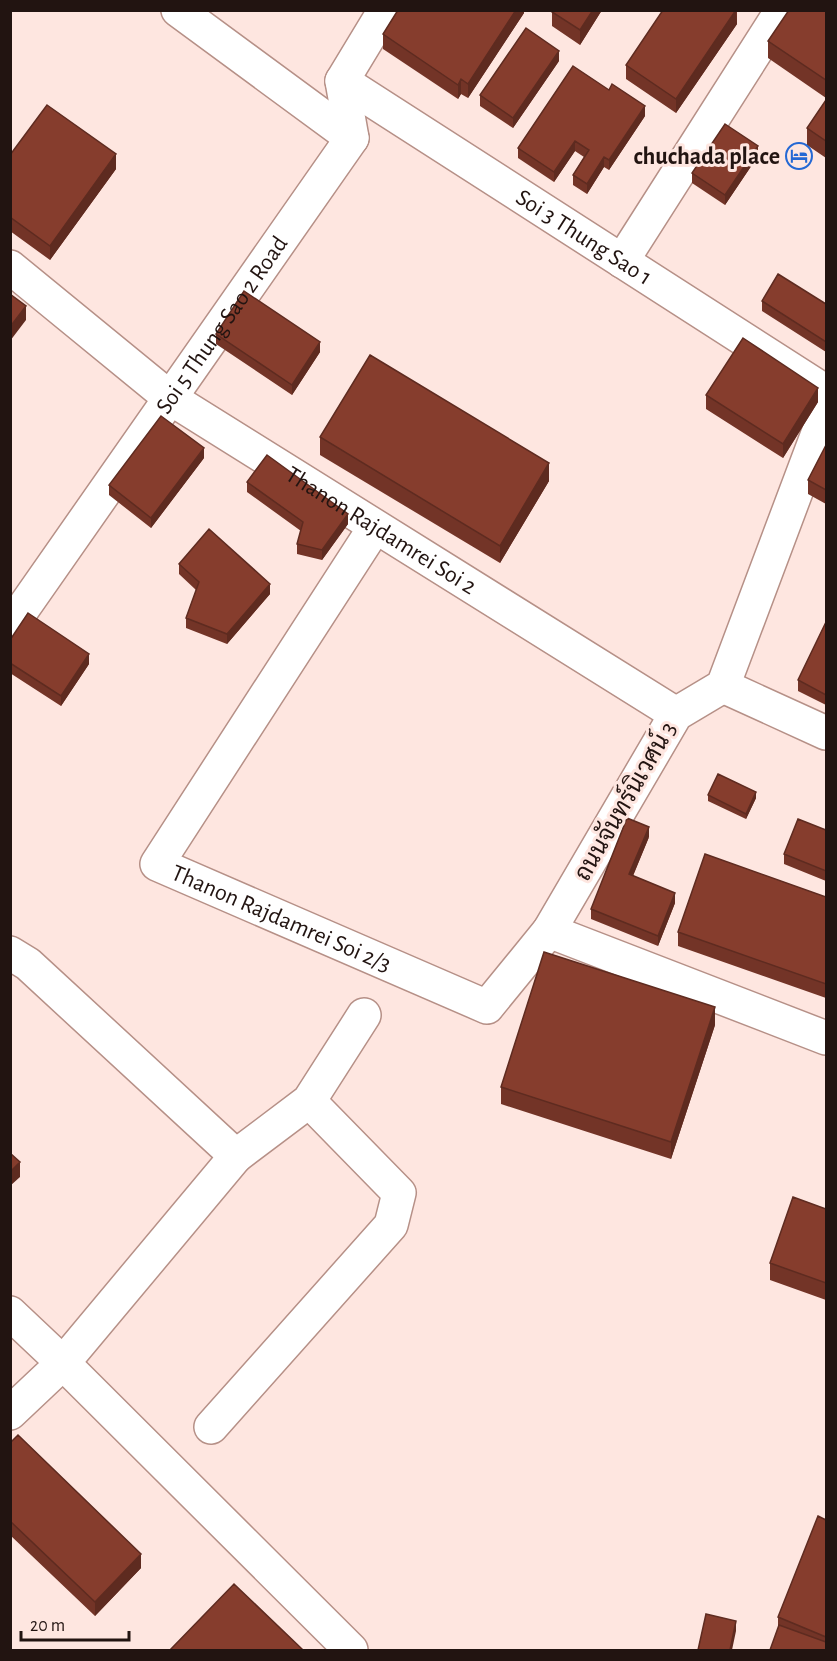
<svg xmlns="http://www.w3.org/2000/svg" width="837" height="1661" font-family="'Alegreya Sans',Sarabun,sans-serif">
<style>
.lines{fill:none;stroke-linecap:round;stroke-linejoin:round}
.minor-casing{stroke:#b69087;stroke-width:36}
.minor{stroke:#fff;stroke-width:33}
.wall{fill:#733427}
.shaded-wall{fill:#5e2b20}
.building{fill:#863d2d;stroke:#5e2b20;stroke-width:1.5}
.labels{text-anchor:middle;stroke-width:6;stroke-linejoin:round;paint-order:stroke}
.poi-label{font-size:24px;font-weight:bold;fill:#221411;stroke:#fee6e0;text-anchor:end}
.street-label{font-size:24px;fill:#221411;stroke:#fee6e0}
</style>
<rect width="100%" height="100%" fill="#fee6e0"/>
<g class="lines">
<defs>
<g id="minor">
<path d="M178,10L352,138"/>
<path id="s1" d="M342,81L826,392"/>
<path d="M622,261L782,10"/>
<path id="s2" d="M10,267L170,398L676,714"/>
<path id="s3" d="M375,527L157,864L487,1007L549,931L676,714L723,686L826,412"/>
<path id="s4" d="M10,627L352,138L342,81L385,10"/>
<path d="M723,686L826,733"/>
<path d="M549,931L826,1038"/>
<path d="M10,953L28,964L236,1156L63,1363L351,1650"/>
<path d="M236,1156L309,1101L364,1015"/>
<path d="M10,1313L63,1363L10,1413"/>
<path d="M211,1427L391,1225L399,1193L309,1101"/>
</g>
</defs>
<!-- minor casing -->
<use href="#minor" class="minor-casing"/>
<!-- minor -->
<use href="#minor" class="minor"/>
</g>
<!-- wall -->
<path class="wall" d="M524,10V13L468,98L461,94L458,99L383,49V34Z
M553,10H602L580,45L552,26V12Z
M737,10V24L676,113L626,79V65Z
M826,10V98L768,58V41Z
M559,61L513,128L480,106V95Z
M826,100V158L807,145V128Z
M645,116L609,170L604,167L587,194L573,185V175L584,157L575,151L554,182L518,158V148Z
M10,155L116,169L50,260L10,231Z
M758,156L725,205L692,183V173Z
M762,301L826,304V352L762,311Z
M216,334L320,352L292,395L216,344Z
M706,395L818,402L783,458L706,409Z
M320,437L549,481L500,563L320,455Z
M826,445V504L808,494V480Z
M204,458L151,528L109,495V485Z
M247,482L348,524L322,560L297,554V544L301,531L247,492Z
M179,564L270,594L227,644L186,628V618L196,590L179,574Z
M826,622V705L798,691V680Z
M10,640L89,664L61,706L10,673Z
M708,795L756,798L746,819L708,801Z
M826,830V881L784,864V854Z
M649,837L633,876L675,903L658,946L591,919V909Z
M826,897V998L678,946V932Z
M715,1025L671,1159L501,1104V1087Z
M826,1209V1300L770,1280V1263Z
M10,1443L141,1568L95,1616L10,1535Z
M826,1516V1650L778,1629V1617Z"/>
<!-- shaded-wall -->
<path class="shaded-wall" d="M516,10H524V13L468,98V84Z
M593,10H602L580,45V30Z
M736,10L737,24L676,113V99Z
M559,51V61L513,128V118Z
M461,79V94L458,99V85Z
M645,106V116L609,170V160Z
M575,141V151L554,182V172Z
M758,146V156L725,205V195Z
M116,154V169L50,260V246Z
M604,157V167L587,194V184Z
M26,306V320L10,341V327Z
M320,342V352L292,395V385Z
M818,388V402L783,458V444Z
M204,448V458L151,528V518Z
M549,463V481L500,563V546Z
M348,514V524L322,560V550Z
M270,584V594L227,644V634Z
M89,654V664L61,706V696Z
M756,792V798L746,819V814Z
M649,827V837L629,885V874Z
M675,893V903L658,946V936Z
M715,1007V1025L671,1159V1142Z
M20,1162V1177L10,1186V1172Z
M141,1554V1568L95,1616V1602Z
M736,1621V1631L732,1650H730Z"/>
<!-- building -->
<path class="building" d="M398,10H516L468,84L461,79L458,85L383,34Z
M553,10H593L580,30L552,12Z
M663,10H736L676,99L626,65Z
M789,10H826V80L768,41Z
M526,28L559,51L513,118L480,95Z
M573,66L609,90L612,84L645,106L609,160L604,157L587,184L573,175L589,150L575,141L554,172L518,148Z
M826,100V141L807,128Z
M47,105L116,154L50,246L10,217V155Z
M725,124L758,146L725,195L692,173Z
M778,274L826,304V342L762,301Z
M244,291L320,342L292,385L216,334Z
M10,294L26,306L10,327Z
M743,338L818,388L783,444L706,395Z
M370,355L549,463L500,546L320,437Z
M161,416L204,448L151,518L109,485Z
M826,445V490L808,480Z
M267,455L348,514L322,550L297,544L303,522L247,482Z
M209,529L270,584L227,634L186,618L199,582L179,564Z
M28,613L89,654L61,696L10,663V640Z
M826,622V695L798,680Z
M718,774L756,792L746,814L708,795Z
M627,818L649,827L629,874L675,893L658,936L591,909Z
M798,819L826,830V871L784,854Z
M705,854L826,897V984L678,932Z
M544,952L715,1007L671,1142L501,1087Z
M10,1153L20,1162L10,1172Z
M793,1197L826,1209V1283L770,1263Z
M18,1435L141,1554L95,1602L10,1521V1443Z
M818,1516L826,1520V1637L778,1617Z
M234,1584L303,1650H170Z
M706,1614L736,1621L730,1650H698Z
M779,1625L826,1642V1650H770Z"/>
<!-- icons -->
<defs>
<symbol id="hotel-ring" viewBox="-11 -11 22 22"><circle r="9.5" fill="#fee6e0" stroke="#2468d4" stroke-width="1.5"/><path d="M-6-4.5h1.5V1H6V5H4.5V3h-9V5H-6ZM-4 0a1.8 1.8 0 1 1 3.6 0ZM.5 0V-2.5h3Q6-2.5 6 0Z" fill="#2468d4"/></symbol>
</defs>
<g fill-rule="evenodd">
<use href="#hotel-ring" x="784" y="141" width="30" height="30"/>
</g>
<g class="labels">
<!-- poi labels -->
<g class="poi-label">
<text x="780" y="164">chuchada place</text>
</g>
<!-- street labels -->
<g class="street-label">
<text dy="8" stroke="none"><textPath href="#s1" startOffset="288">Soi 3 Thung Sao 1</textPath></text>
<text dy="8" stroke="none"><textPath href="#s4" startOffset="369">Soi 5 Thung Sao 2 Road</textPath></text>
<text dy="8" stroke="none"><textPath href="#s2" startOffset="456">Thanon Rajdamrei Soi 2</textPath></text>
<text transform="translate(625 801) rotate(-60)" y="8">ถนนจันทร์นิเวศน์ 3</text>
<text dy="8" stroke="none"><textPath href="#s3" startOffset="537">Thanon Rajdamrei Soi 2/3</textPath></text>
</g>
</g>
<!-- border -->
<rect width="837" height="1661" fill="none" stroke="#221411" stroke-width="24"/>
<!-- scale -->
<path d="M21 1631v9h108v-9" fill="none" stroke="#221411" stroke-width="3"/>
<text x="30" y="1631" font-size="18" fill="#221411" stroke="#fee6e0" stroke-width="4.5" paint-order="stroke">20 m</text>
</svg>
